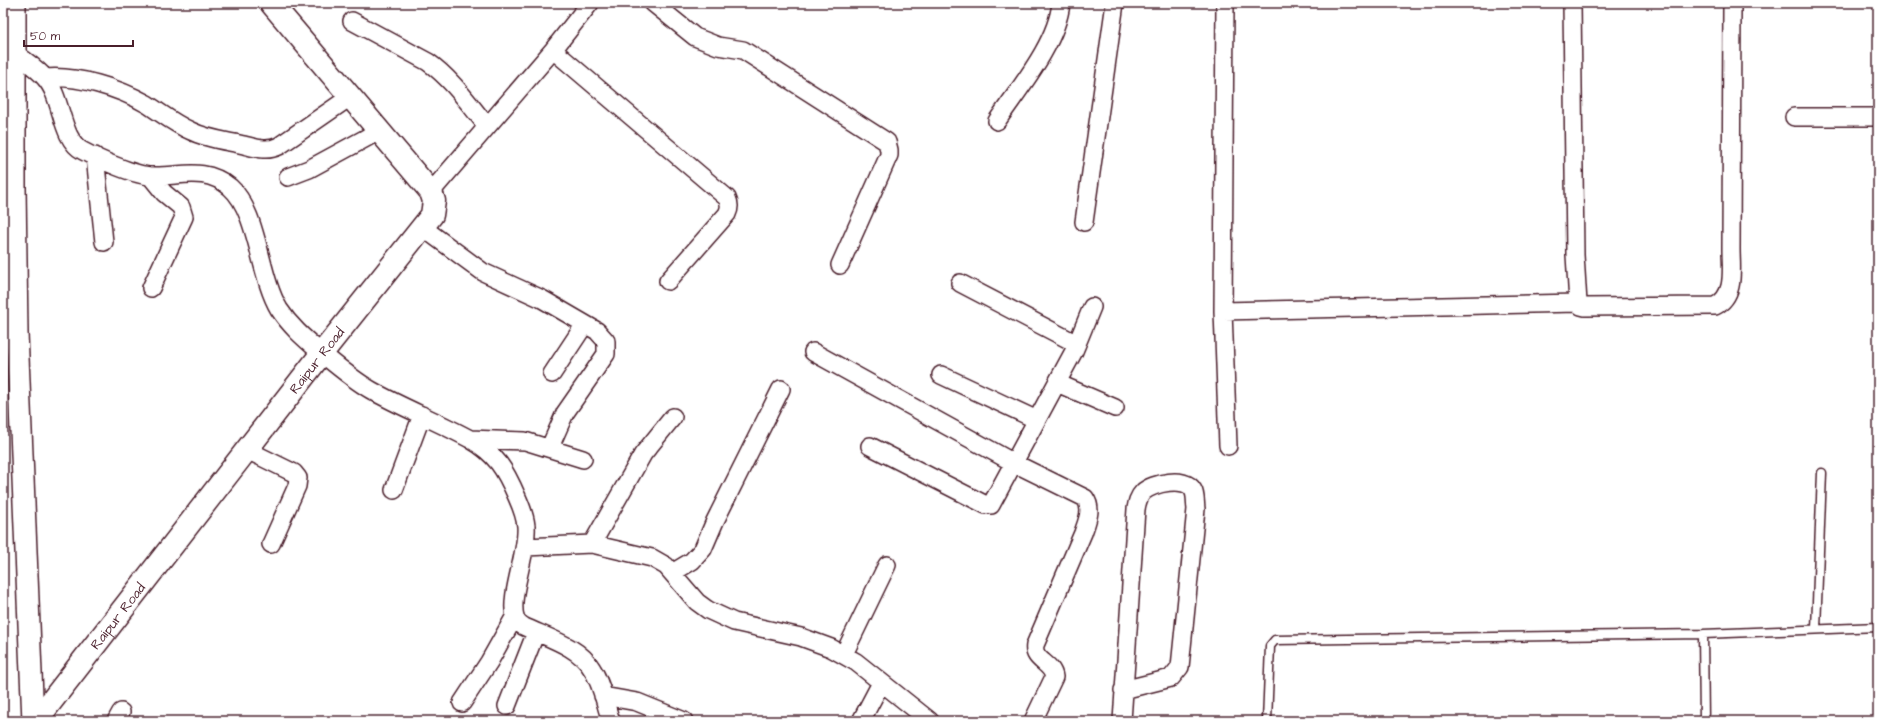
<svg xmlns="http://www.w3.org/2000/svg" width="1881" height="724" font-family="'Architects Daughter',sans-serif">
<style>
.lines{fill:none;stroke-linecap:round;stroke-linejoin:round}
.service-casing{stroke:#4a1f2b;stroke-width:11}
.minor-casing{stroke:#4a1f2b;stroke-width:20}
.tertiary-casing{stroke:#4a1f2b;stroke-width:24}
.secondary-casing{stroke:#4a1f2b;stroke-width:25}
.service{stroke:#fff;stroke-width:8}
.minor{stroke:#fff;stroke-width:17}
.tertiary{stroke:#fff;stroke-width:21}
.secondary{stroke:#fff;stroke-width:22}
.labels{text-anchor:middle;stroke-width:3.5;stroke-linejoin:round;paint-order:stroke}
.street-label{font-size:14px;fill:#4a1f2b;stroke:#fff}
</style>
<rect width="100%" height="100%" fill="#fff"/>
<filter id="ink" filterUnits="userSpaceOnUse"><feTurbulence type="fractalNoise" baseFrequency=".025" numOctaves="2"/><feDisplacementMap in="SourceGraphic" scale="8" xChannelSelector="R" yChannelSelector="G"/><feConvolveMatrix kernelMatrix="1 2 1 2 8 2 1 2 1" color-interpolation-filters="sRGB"/></filter>
<g filter="url(#ink)">
<g class="lines">
<defs>
<path id="service" d="M1816,629L1822,473
M1703,634L1704,721
M1267,721L1270,646L1275,640L1703,634L1878,627"/>
<path id="minor" d="M653,3L695,37L718,46L743,50L887,142L889,150V155L840,265
M1225,3L1223,311L1228,446
M1572,3L1575,255L1578,303L1581,306L1585,307L1715,306C1736,296 1731,269 1731,249L1732,3
M352,21L428,62C452,79 469,104 487,126
M553,50L727,198C730,204 730,208 727,214L668,281
M15,53C25,61 37,68 45,78C63,97 60,139 83,151C98,159 136,176 152,176C181,177 204,166 230,187C258,211 259,276 279,309C290,326 304,338 319,351C336,365 352,379 371,390C403,408 437,421 470,439C496,454 505,469 517,497C521,506 525,515 526,526C528,553 509,594 515,617C516,621 519,623 523,626C545,637 579,646 592,669C602,684 605,704 611,721
M45,78C77,75 119,88 147,104C161,113 175,124 191,131C207,139 226,141 244,145C256,148 267,152 279,146L350,97
M1794,117H1878
M997,121C1020,87 1057,43 1061,3
M95,156L104,242
M288,177L309,169L379,131
M431,192L553,50L590,3
M1084,222L1115,3
M422,227L483,272L542,299L597,331L606,341V354L565,413L550,447
M960,283L1077,344
M151,288L184,217L181,207L164,193L151,177
M1223,311L1578,303
M813,352L1014,463L1085,498C1093,509 1087,521 1083,533L1035,645C1032,661 1052,662 1054,677L1033,721
M552,374L585,324
M941,375L1037,420
M1057,383L1115,408
M470,439L525,441L583,459
M870,446L986,505H991L1074,351L1092,307
M247,450L294,473L298,478L297,486L271,544
M394,490L422,415
M592,544L643,454L673,417
M525,547L592,544L652,558L666,566L697,602L708,610L734,622L801,637L831,648L856,662L930,721
M672,573L692,561L703,549L715,521L781,389
M844,654L887,565
M603,696L637,702L684,721
M462,703L489,662L515,616
M507,706L536,632
M116,721L121,712
M861,721L881,683
M1122,721L1136,509C1137,503 1138,497 1143,492C1152,483 1186,476 1193,490C1196,495 1195,503 1196,509L1180,667L1171,678L1123,690"/>
<path id="tertiary" d="M15,3V188L17,333L33,721"/>
<g id="secondary">
<path id="s1" d="M36,721L322,353L432,215L434,201L431,192L271,3"/>
</g>
</defs>
<!-- service casing -->
<use href="#service" class="service-casing"/>
<!-- minor casing -->
<use href="#minor" class="minor-casing"/>
<!-- tertiary casing -->
<use href="#tertiary" class="tertiary-casing"/>
<!-- secondary casing -->
<use href="#secondary" class="secondary-casing"/>
<!-- service -->
<use href="#service" class="service"/>
<!-- minor -->
<use href="#minor" class="minor"/>
<!-- tertiary -->
<use href="#tertiary" class="tertiary"/>
<!-- secondary -->
<use href="#secondary" class="secondary"/>
</g>
</g>
<g class="labels">
<!-- street labels -->
<g class="street-label">
<text dy="5" stroke="none"><textPath href="#s1" startOffset="457">Raipur Road</textPath></text>
<text dy="5" stroke="none"><textPath href="#s1" startOffset="133">Raipur Road</textPath></text>
</g>
</g>
<!-- margin -->
<rect width="1881" height="724" fill="none" stroke="#fff" stroke-width="16"/>
<rect x="8" y="8" width="1865" height="708" fill="none" stroke="#4a1f2b" stroke-width="1.5" filter="url(#ink)"/>
<!-- scale -->
<path d="M24 40v6h109v-6" fill="none" stroke="#4a1f2b" stroke-width="2"/>
<text x="30" y="40" font-size="12" fill="#4a1f2b" stroke="#ffffff" stroke-width="3" paint-order="stroke">50 m</text>
</svg>
